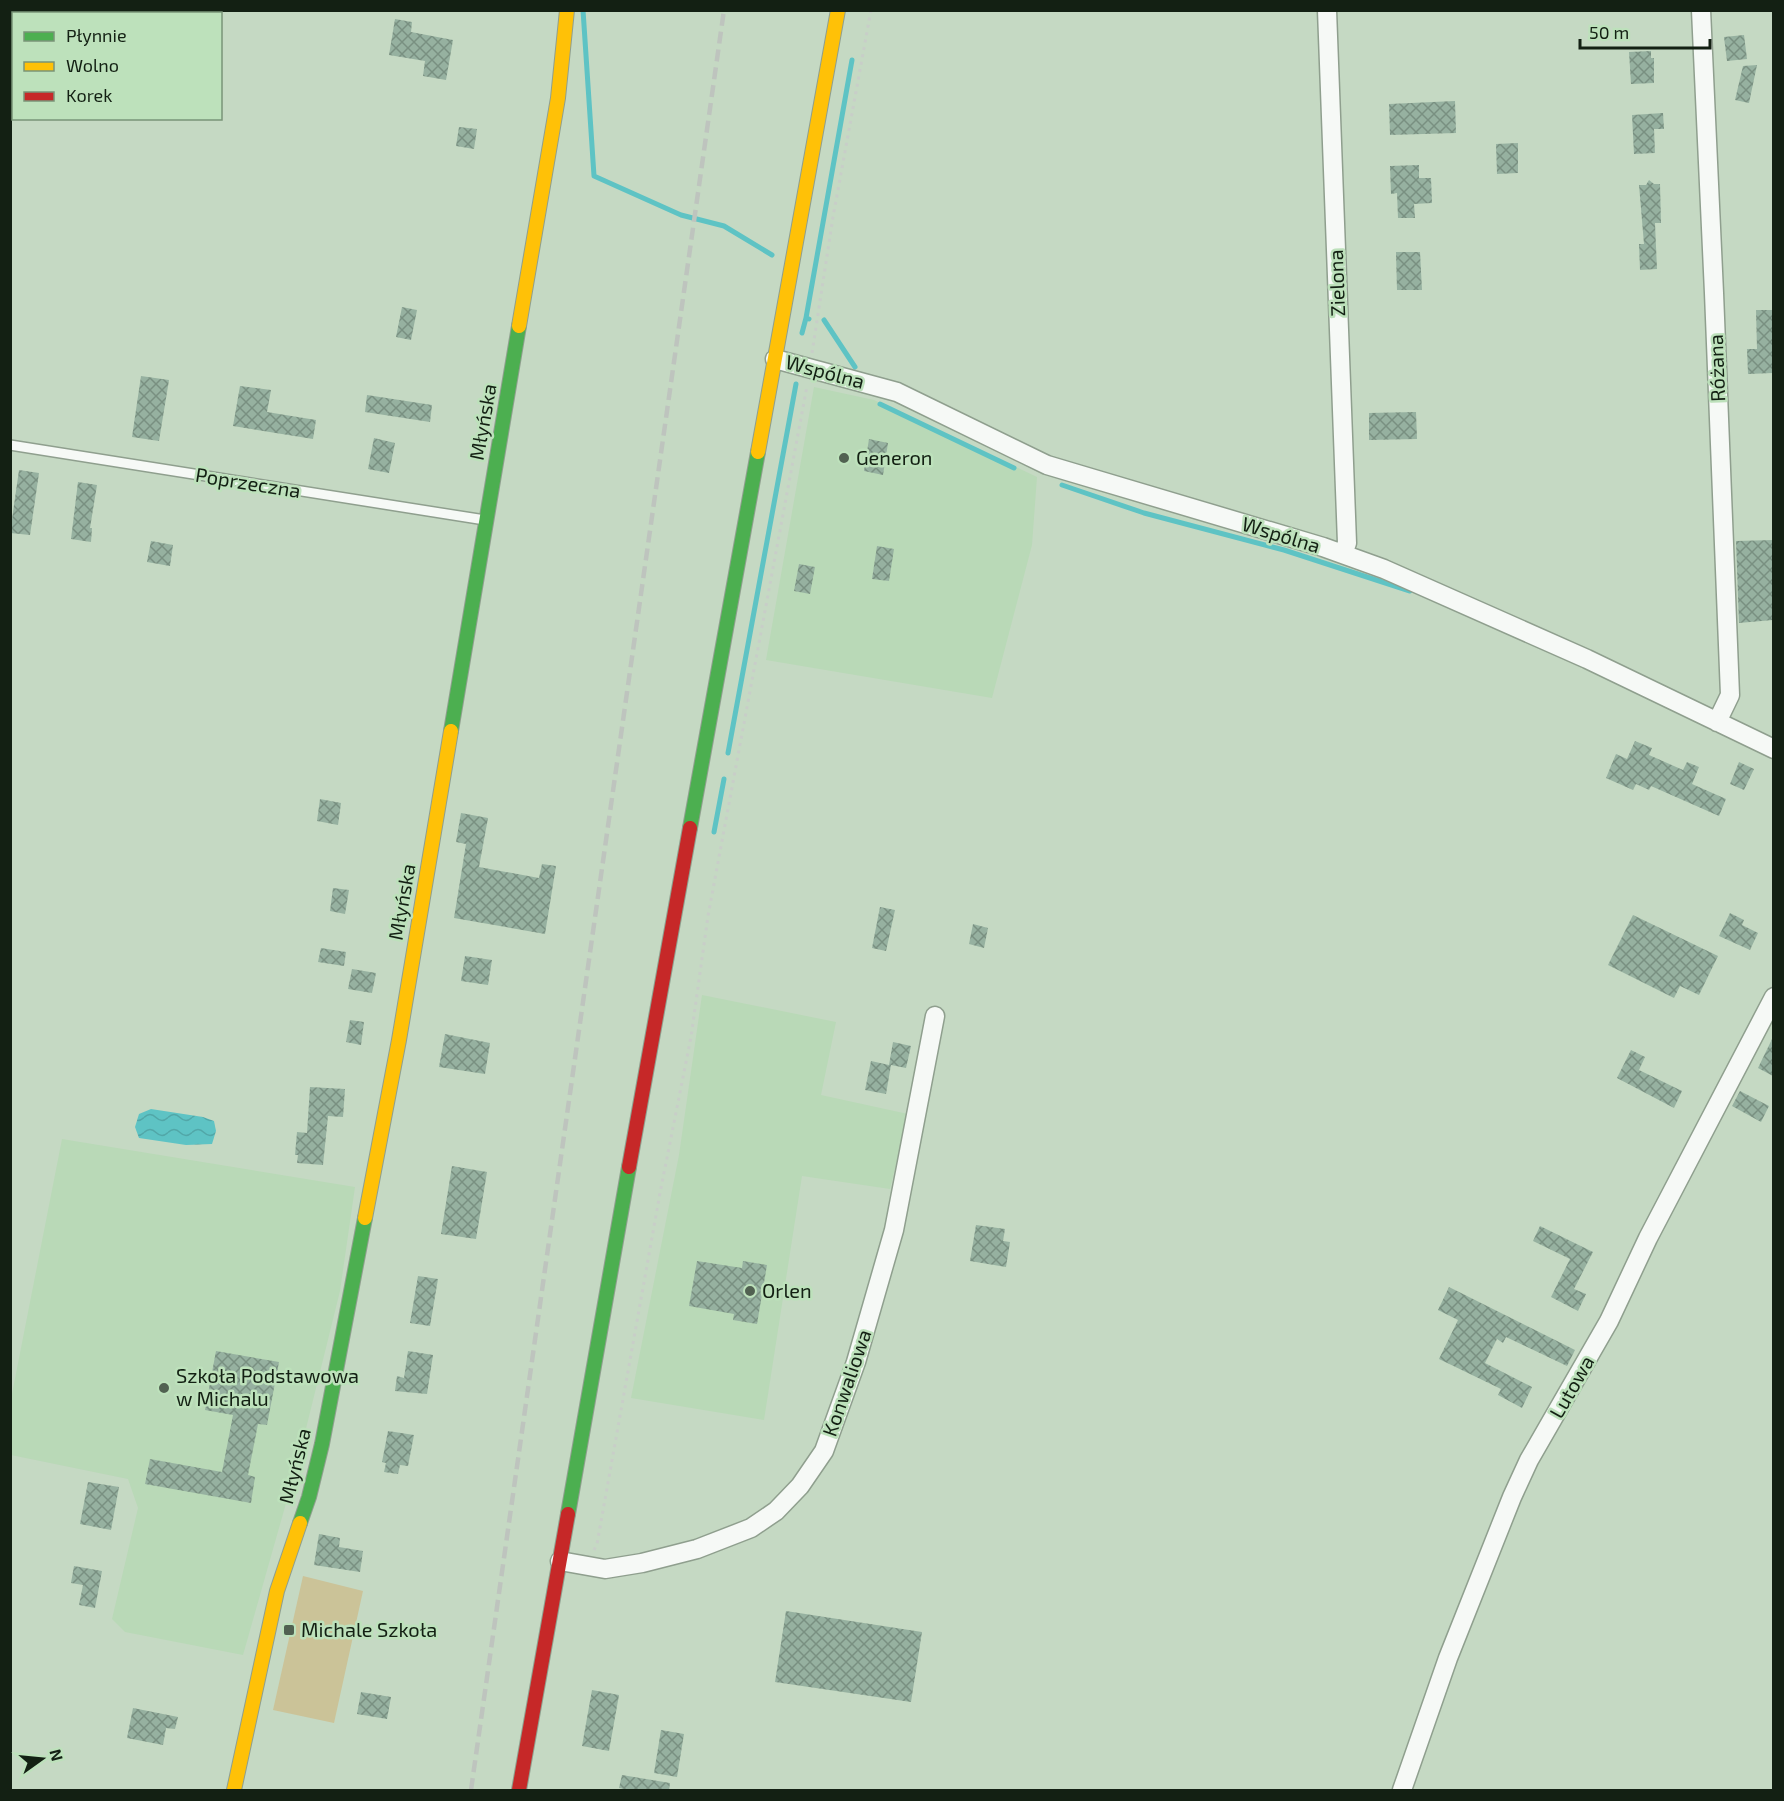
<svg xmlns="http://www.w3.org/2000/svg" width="1784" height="1801" font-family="'Exo 2',sans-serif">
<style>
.built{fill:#b9d9b7}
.park{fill:#cbc398}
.water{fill:url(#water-waves)}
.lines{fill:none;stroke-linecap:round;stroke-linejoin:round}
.stream{stroke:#5ec3c4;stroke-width:5}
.building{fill:url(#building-cross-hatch)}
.lane-casing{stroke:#8f9f8e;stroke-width:12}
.street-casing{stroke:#8f9f8e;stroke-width:21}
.fast-casing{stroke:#8f9f8e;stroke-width:16}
.slow-casing{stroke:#8f9f8e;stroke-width:16}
.jam-casing{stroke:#8f9f8e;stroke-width:16}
.path{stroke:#c8cec8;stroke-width:3;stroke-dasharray:3 4.5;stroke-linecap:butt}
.lane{stroke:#f6f9f6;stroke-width:9}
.street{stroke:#f6f9f6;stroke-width:18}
.fast{stroke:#4caf50;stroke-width:14}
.slow{stroke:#ffc107;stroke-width:14}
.jam{stroke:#c62828;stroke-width:14}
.rail{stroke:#bec4be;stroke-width:4.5;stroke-dasharray:12 6;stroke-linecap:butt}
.poi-dot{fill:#516151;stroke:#bde1bb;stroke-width:2}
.labels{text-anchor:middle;stroke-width:5;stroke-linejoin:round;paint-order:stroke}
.street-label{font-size:20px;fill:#132013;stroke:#bde1bb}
.poi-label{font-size:20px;fill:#132013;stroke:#bde1bb;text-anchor:start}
</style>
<defs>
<pattern id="water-waves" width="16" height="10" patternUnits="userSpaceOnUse" patternTransform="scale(1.5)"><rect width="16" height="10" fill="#5ec3c4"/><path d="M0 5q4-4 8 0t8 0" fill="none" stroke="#51a7a8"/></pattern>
<pattern id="building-cross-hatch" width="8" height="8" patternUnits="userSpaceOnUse" patternTransform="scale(1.5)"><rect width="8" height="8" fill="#96b1a0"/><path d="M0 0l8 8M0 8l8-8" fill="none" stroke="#799081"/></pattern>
</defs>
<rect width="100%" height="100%" fill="#c5d9c3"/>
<!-- built -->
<path class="built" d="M814,387L874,400L1037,477L1032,545L992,698L766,660Z
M702,995L836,1022L821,1095L908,1114L890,1189L802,1176L764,1420L631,1398L679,1155Z
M62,1139L355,1187L340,1291L298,1461L243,1655L125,1632L112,1619L138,1508L128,1479L11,1455V1399Z"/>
<!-- park -->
<path class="park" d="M303,1576L363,1591L334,1723L273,1710Z"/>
<!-- water -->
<path class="water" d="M151,1109L203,1117L214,1121L216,1131L212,1144L186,1145L139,1138L135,1127L139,1114Z"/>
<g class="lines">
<!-- stream -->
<path class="stream" d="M583,10L594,176L681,215L724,226L772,255
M809,319L806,318L852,60
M824,320L855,367
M802,333L806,318
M880,404L1014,468
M1062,485L1144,513L1284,550L1410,591
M728,753L796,384
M714,832L724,779"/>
</g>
<!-- building -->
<path class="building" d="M395,19L412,22L411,32L453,40L446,80L423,76L425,61L389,55Z
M1744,35L1747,59L1727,61L1724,37Z
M1651,51V58H1654V83L1631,84L1629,52Z
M1757,65L1749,103L1735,100L1743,66Z
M1455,101L1456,133L1390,135L1389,104Z
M1663,113L1664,129H1654L1655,153L1634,154L1632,115Z
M459,127L477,129L474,149L456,146Z
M1518,143V173L1497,174L1496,144Z
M1419,165V178H1431L1432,203L1414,204L1415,218H1398L1397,193L1391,194L1390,166Z
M1649,180L1654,184H1660L1661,223H1655L1657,269L1640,270L1639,244H1644L1639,185H1646Z
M1396,252H1420L1422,290H1397Z
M402,307L417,310L411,340L396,337Z
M1756,310H1773V373L1748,374L1747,349H1757Z
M141,376L169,380L159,441L132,437Z
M240,386L271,390L267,412L316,420L313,439L233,426Z
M367,395L432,405L430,422L365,412Z
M1416,412L1417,439L1369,440V413Z
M374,438L395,443L389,473L368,469Z
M869,439L888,443L883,475L864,471Z
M19,470L39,473L30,535L10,533Z
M78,482L97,485L90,528H92L91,542L71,539Z
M1773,540V620L1739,623L1736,541Z
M151,541L173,545L170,566L147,562Z
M877,546L894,549L889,581L872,579Z
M799,564L815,567L810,594L794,591Z
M1635,741L1652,748L1649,755L1683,770L1687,762L1699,767L1692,784L1726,799L1719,816L1651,786L1649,790L1636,784L1633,790L1606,778L1616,754L1627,759Z
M1739,762L1754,769L1744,790L1730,784Z
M320,799L341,803L338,825L317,821Z
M461,813L488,818L479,867L539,878L542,864L556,866L545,934L454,918L466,844L456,842Z
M333,888L349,890L345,914L330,911Z
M880,907L895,910L886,951L872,948Z
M1730,913L1744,920L1742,925L1758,933L1750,950L1719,936Z
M1633,915L1718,956L1699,995L1680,986L1674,998L1608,965Z
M973,924L988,928L984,948L969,944Z
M321,948L346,952L344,966L318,962Z
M465,956L492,960L488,985L461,981Z
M352,969L376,973L372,993L348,989Z
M350,1020L364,1022L361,1045L346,1042Z
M445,1034L490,1043L485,1074L439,1067Z
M1773,1037V1076L1758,1068Z
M893,1042L911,1046L906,1068L891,1065L886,1094L865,1090L871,1061L889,1065Z
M1631,1050L1645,1057L1639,1070L1682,1091L1674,1108L1617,1078Z
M310,1087L345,1089L343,1117L328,1116L323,1165L297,1163L298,1155H295L297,1132L307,1133Z
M1740,1091L1769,1106L1761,1122L1732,1106Z
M452,1166L487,1172L476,1239L441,1234Z
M976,1225L1005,1229L1003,1241L1010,1242L1006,1267L970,1261Z
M1540,1226L1593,1252L1574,1289L1586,1294L1578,1311L1551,1297L1570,1259L1533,1241Z
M697,1261L742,1268L743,1261L767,1265L757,1324L733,1320L734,1314L689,1306Z
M418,1276L438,1279L430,1326L410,1323Z
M1449,1287L1575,1350L1567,1366L1506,1337L1503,1343L1497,1339L1485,1363L1532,1387L1522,1408L1498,1395L1501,1389L1439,1359L1458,1320L1438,1310Z
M216,1351L279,1362L267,1425L258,1424L248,1475L255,1477L251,1503L145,1484L150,1459L222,1472L233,1415L205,1410Z
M408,1351L433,1355L427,1394L395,1391L397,1376L404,1378Z
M388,1431L414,1435L408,1466L400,1465L398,1474L384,1472L386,1463L382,1462Z
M88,1482L119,1487L111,1530L80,1524Z
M319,1534L340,1538L339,1547L363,1551L360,1572L314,1565Z
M74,1566L102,1571L95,1608L79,1605L83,1585L71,1583Z
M786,1611L922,1632L911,1702L775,1682Z
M592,1690L619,1695L609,1751L582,1746Z
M361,1692L391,1697L387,1719L357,1714Z
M133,1708L178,1717L175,1729L166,1728L163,1745L127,1738Z
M661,1730L684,1734L677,1777L654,1773Z
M622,1775L670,1783L669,1791H635L619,1788Z"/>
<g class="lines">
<defs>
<path id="lane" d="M10,445L485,520"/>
<path id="street" d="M1327,10L1347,543L1343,554
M1701,10L1714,293L1730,695L1717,722
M775,359L897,392L1047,465L1323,547L1384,569L1587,659L1774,749
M560,1561L605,1569L642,1563L697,1549L751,1528L776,1511L800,1486L824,1451L856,1362L894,1230L935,1016
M1402,1790L1448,1658L1512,1497L1529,1460L1609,1321L1648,1238L1774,997"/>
<path id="fast" d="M451,731L519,326
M690,828L758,452
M568,1514L629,1167
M300,1523L309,1497L322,1444L365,1218"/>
<path id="slow" d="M519,326L558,98L567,10
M758,452L838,10
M365,1218L399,1040L451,731
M234,1790L277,1591L300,1523"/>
<path id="jam" d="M629,1167L690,828
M519,1790L568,1514"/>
</defs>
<!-- lane casing -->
<use href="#lane" class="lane-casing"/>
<!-- street casing -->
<use href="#street" class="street-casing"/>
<!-- fast casing -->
<use href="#fast" class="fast-casing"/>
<!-- slow casing -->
<use href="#slow" class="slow-casing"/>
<!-- jam casing -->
<use href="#jam" class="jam-casing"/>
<!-- path -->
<path class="path" d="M812,353L833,217L871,10
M594,1550L597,1544L660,1193L691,1037L708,916L807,386"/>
<!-- lane -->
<use href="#lane" class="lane"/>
<!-- street -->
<use href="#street" class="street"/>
<!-- fast -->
<use href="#fast" class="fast"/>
<!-- slow -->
<use href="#slow" class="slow"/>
<!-- jam -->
<use href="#jam" class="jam"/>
<!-- rail -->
<path class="rail" d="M471,1790L724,10"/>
</g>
<!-- markers -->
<g class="poi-dot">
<circle cx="844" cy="458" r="6"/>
<circle cx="750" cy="1291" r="6"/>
<circle cx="164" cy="1388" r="6"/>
<rect x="283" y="1624" width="12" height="12" rx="3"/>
</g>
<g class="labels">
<!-- street labels -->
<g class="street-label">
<text transform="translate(1337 283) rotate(-92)" y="7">Zielona</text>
<text transform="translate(1717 368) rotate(-92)" y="7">Różana</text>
<text transform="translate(825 372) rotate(15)" y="7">Wspólna</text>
<text transform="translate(483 422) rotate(-80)" y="7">Młyńska</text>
<text transform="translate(248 483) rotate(9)" y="7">Poprzeczna</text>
<text transform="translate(1281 535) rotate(17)" y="7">Wspólna</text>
<text transform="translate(402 902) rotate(-80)" y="7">Młyńska</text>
<text transform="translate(847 1383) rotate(-71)" y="7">Konwaliowa</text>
<text transform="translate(1572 1387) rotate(-60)" y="7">Lutowa</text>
<text transform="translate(295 1466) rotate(-76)" y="7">Młyńska</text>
</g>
<!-- poi labels -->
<g class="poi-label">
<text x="856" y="465">Generon</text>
<text x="762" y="1298">Orlen</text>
<text x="176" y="1383">Szkoła Podstawowa<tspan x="176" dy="23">w Michalu</tspan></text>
<text x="301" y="1637">Michale Szkoła</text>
</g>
</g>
<!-- border -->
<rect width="1784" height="1801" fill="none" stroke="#132013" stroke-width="24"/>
<!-- legend -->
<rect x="12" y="12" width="210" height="108" fill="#bde1bb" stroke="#799478" stroke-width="1.5"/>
<rect x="24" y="32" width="30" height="9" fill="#4caf50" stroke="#799478" stroke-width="1.5"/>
<text x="66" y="42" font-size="18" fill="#132013">Płynnie</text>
<rect x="24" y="62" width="30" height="9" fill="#ffc107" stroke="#799478" stroke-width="1.5"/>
<text x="66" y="72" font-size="18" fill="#132013">Wolno</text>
<rect x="24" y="92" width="30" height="9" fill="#c62828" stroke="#799478" stroke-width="1.5"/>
<text x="66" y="102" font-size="18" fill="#132013">Korek</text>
<!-- north arrow -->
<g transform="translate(42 1759) rotate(75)" stroke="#bde1bb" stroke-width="4.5" paint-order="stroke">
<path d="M0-4.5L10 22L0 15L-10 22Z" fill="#132013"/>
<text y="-9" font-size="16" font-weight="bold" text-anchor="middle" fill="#132013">N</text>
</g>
<!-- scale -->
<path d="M1580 39v9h130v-9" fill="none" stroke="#132013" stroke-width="3"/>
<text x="1589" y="39" font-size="18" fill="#132013" stroke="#bde1bb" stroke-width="4.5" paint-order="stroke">50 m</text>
</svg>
